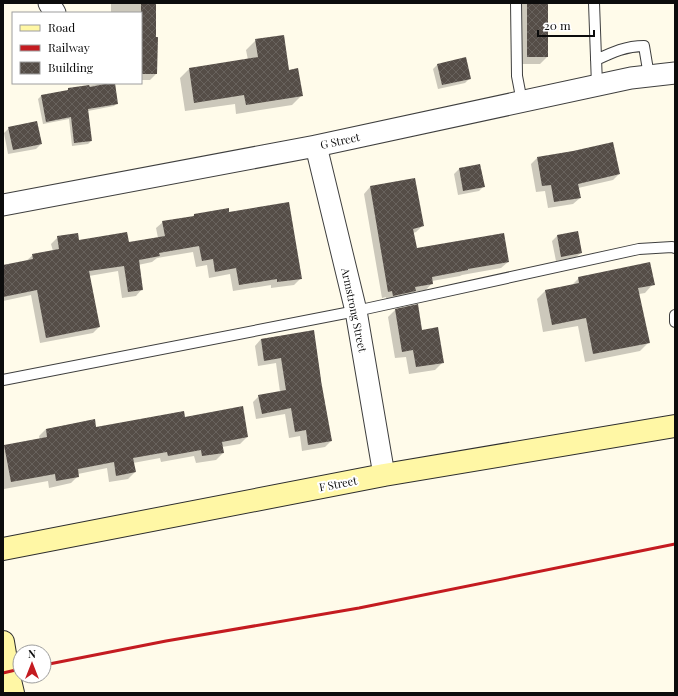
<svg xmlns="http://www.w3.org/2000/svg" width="678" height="696" font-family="'Playfair Display',serif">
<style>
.shadow{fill:#0003}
.building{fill:url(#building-cross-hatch)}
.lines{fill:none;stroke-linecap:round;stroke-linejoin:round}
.lane-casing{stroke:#3f3f3f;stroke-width:12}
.street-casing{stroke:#3f3f3f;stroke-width:23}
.secondary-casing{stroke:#2e2e2e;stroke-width:24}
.lane{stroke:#fff;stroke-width:10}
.street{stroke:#fff;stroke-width:21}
.secondary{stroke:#fff7a5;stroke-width:22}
.rail{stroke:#c41b20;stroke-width:3}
.labels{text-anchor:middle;stroke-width:4;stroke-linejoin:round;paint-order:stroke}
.street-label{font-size:11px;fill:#0c0c0c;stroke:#fff}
</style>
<defs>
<pattern id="building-cross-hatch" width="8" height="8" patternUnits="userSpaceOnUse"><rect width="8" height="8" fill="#554d47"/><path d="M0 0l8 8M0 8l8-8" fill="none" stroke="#68625d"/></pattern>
</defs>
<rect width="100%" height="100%" fill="#fffbea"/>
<!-- shadow -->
<path class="shadow" d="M111,3H155L156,74L150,80H141V13H111Z
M520,3H547V57L540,64H520Z
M256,40L288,71L302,95L292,105L236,114L235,104L185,111L180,78L189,69L248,60L246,50Z
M438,64L470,78L465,83L438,89L433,69Z
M105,83H114L117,103L114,106L88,111L91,141L88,144L72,146L69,119L43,124L38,99L41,96L67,91L68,89Z
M9,128L41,144L36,149L8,154L4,133Z
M573,152L619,174L613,180L578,188L580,198L573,204L548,208L545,191L536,192L531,164L537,158Z
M480,165L484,186L479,191L458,195L454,174L459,169Z
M370,187L423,225L416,232L413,233L416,249L508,262L501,268L462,275L460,276L432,281V283L426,290L413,292L408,298L387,302L386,297L382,298L364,194Z
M228,213L301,278L294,285L271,288V285L233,291L230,274L209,278L207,265L196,267L193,252L157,258L152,262L138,265L142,289L136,296L122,298L118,271L89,276L99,327L93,333L40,343L31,295L3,301V266L26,261L33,255L53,251L51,244L58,237L78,241L128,243L158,238L156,228L163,222L192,217L194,215Z
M577,233L581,253L576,257L556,261L552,241L557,236Z
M579,278L653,284L645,293L639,294L648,343L640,351L585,362L578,326L543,332L537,299L545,291L571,286Z
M395,310L421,331L442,363L435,370L409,374L406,357L395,358L388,317Z
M313,331L331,441L325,447L302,451L300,436L289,438L285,414L256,419L253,402L259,396L280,392L276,363L258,366L255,346L261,339Z
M184,418L247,437L240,444L222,447L223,453L216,460L196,463L194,456L161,462L160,458L133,463L135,472L128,479L109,482L107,468L78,474V476L71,483L49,488L48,481L4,489L3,482V448L5,446L40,440L39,436L46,429L94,420L96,429Z"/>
<!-- building -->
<path class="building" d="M141,3H156V37H158L157,74H141Z
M527,3H548V57H527Z
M284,35L289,70L298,68L303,96L246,105L244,95L194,103L189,68L258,57L255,39Z
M466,57L471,79L442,85L437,64Z
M110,83H115L118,104L88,109L92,141L74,143L71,117L46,122L41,95L68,90V88L89,85L90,87Z
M37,121L42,144L13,150L8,127Z
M613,142L620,174L578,184L581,198L554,202L551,185L542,186L537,157L573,151Z
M480,164L485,187L463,191L459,168Z
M415,178L424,226L413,229L417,248L504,233L509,262L468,269V270L432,277L433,284L415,287L416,291L393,296L392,291L388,292L370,186Z
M289,202L302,279L277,282V279L239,285L236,268L215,272L213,259L202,261L199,246L159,253L160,256L139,260L143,290L128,292L124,266L89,271L100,327L46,338L37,290L3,297V265L33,259L32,254L59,249L57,236L78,233L79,240L127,232L129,242L165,236L162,221L194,216V214L229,208V212Z
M578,231L582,253L561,257L557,235Z
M650,262L655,285L638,288L650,343L593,354L586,318L552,325L545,290L579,283L578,277Z
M418,304L422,330L438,327L444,363L416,367L413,350L402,352L395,309Z
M314,330L321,380V381L332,441L308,445L306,430L295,432L291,408L262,414L258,395L286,390L281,358L264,361L261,339Z
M243,406L248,437L222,442L224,453L202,456L201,450L168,456L167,452L133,458L136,472L116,476L114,462L78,469L79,477L56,481L55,474L11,482L4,445L47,437L46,429L95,419L96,427L184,411L185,417Z"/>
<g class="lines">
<defs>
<path id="lane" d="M516,3L517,76L522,102
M594,3L597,85
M596,60C613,52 626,46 644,46L649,76
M675,315V322
M3,380L356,311L639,249L672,247L675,248"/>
<path id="street" d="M49,3L55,13
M316,146L356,311L384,475
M3,205L316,146L631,78L675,73"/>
<path id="secondary" d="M3,549L384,475L675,426
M3,642L8,672L13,693"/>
</defs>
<!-- lane casing -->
<use href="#lane" class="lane-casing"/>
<!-- street casing -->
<use href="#street" class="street-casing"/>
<!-- secondary casing -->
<use href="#secondary" class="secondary-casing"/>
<!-- lane -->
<use href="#lane" class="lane"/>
<!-- street -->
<use href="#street" class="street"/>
<!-- secondary -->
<use href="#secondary" class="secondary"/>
<!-- rail -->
<path class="rail" d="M44,665L166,641L359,608L675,544
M3,673L20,669"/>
</g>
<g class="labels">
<!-- street labels -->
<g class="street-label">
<text transform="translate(340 141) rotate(-12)" y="4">G Street</text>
<text transform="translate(354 310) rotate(78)" y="4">Armstrong Street</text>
<text transform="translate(338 484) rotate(-11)" y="4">F Street</text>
</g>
</g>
<!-- border -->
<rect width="678" height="696" fill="none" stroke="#0c0c0c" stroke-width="8"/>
<!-- legend -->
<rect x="12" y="12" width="130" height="72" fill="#ffffff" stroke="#9e9e9e"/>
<rect x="20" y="25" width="20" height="6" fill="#fff7a5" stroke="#9e9e9e"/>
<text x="48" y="32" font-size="12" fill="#0c0c0c">Road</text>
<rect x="20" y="45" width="20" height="6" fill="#c41b20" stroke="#9e9e9e"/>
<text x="48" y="52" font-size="12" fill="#0c0c0c">Railway</text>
<rect x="20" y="62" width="20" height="12" fill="url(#building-cross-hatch)" stroke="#9e9e9e"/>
<text x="48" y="72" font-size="12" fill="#0c0c0c">Building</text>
<!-- north arrow -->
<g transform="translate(32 664)"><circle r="19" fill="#ffffff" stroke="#9e9e9e"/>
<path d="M0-3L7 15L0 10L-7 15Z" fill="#c41b20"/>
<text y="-6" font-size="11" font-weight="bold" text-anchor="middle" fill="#0c0c0c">N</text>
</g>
<!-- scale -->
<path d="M538 30v6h56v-6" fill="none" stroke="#0c0c0c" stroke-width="2"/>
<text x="544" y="30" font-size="12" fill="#0c0c0c" stroke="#ffffff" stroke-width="3" paint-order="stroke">20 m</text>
</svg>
